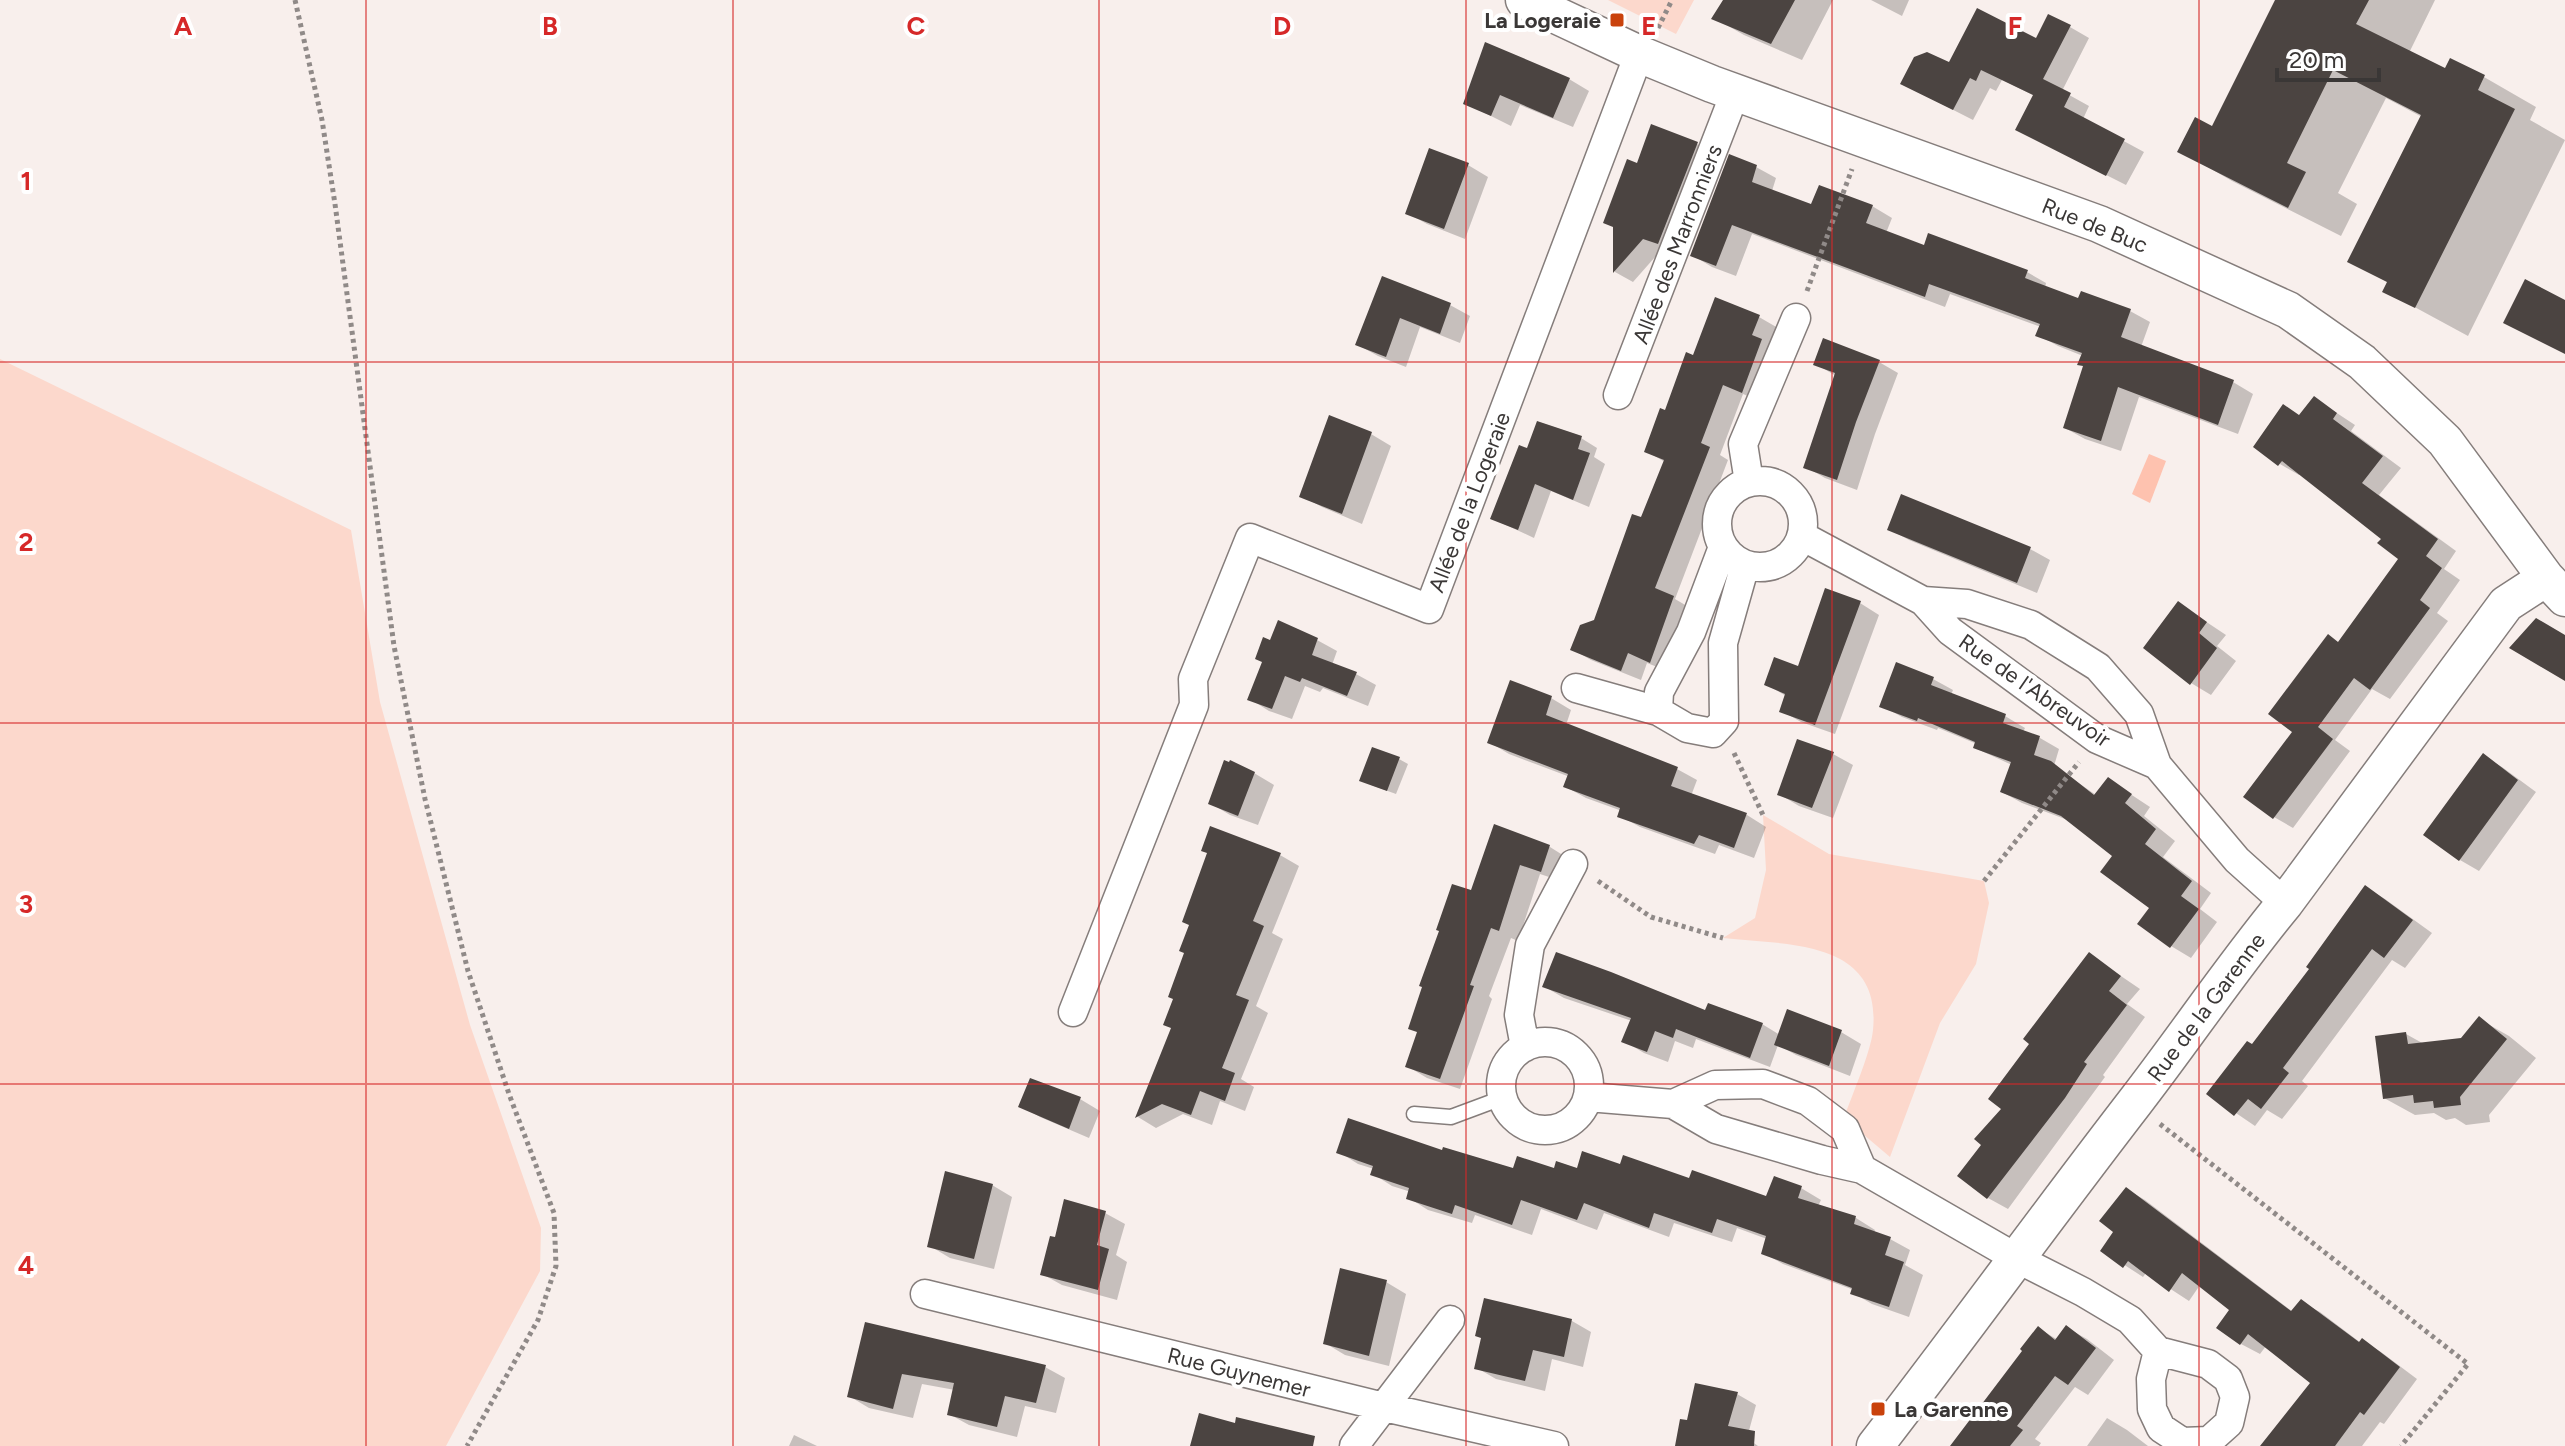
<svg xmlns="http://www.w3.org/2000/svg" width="2565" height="1446" font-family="Figtree,sans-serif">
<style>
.green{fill:#fcd8cc}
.water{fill:#fec2af}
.shadow{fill:#0003}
.building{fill:#4b4441}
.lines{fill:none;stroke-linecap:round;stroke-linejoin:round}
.service-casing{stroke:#857d7b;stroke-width:17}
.minor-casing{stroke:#857d7b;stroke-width:31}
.tertiary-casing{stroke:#857d7b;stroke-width:39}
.path{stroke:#908a88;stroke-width:5;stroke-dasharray:4 4;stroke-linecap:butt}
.service{stroke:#fff;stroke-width:14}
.minor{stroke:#fff;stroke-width:28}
.tertiary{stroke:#fff;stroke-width:36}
.grid{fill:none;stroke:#d62828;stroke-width:2;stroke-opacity:0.55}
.poi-dot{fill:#c9420c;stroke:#fff;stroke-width:3}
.labels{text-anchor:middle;stroke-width:8;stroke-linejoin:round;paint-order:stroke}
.poi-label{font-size:22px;font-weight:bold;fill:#3a3736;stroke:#fff;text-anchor:end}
.street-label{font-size:22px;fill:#3a3736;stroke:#fff}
.grid-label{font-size:26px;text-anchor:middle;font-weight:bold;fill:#d62828;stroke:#fff;stroke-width:8;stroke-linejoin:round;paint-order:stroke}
</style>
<rect width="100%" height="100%" fill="#f8efec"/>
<!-- green -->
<path class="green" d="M1608,0H1694L1676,34Z
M0,359L351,530L380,702L470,1025L541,1228L540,1271L446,1446H0Z
M1763,815L1829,854L1984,881L1989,903L1976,964L1940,1023L1890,1157L1844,1118C1852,1095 1871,1052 1873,1030C1882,939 1787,945 1723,938L1755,918L1766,870Z"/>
<!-- water -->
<path class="water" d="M2149,454L2166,461L2150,503L2132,494Z"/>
<!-- shadow -->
<path class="shadow" d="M1726,0H1833L1802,60L1744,35L1714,18Z
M1871,0H1909L1902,16Z
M2278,0H2435L2409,53L2445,71L2451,60L2484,77L2536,107L2530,120L2565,140L2468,336L2385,291L2389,283L2350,261L2422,117L2386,98L2338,193L2357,204L2341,236L2232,181L2180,151L2213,128Z
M2070,27L2089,38L2062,91L2089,106L2083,119L2144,152L2126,185L2037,140L2035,96L2002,80L1996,91L1990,88L1973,120L1922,94L1950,65L2036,40Z
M1486,45L1569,79L1589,91L1573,127L1520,105L1511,126L1465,103Z
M1697,144L1716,155L1663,248L1633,282L1615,272V228L1638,165Z
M1468,165L1488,177L1465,239L1427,224L1407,213Z
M1756,167L1776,178L1772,191L1812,207L1872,206L1892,218L1886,233L1925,248L2027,272L2046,283L2045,288L2079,301L2082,293L2130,311L2150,322L2141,347L2233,382L2253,394L2238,434L2139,397L2121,451L2085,439L2065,428L2085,366L2083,356L2058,346L2038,335L2041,327L1950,294L1945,307L1752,234L1736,276L1712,267L1692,255Z
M1384,279L1450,305L1470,316L1460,343L1420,327L1406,367L1378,356L1358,345Z
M1759,317L1778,328L1762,402L1743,394L1720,455L1728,460L1675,599L1692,609L1670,672L1647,663L1641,680L1591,660L1572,649L1596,621L1642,520L1665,462L1646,451L1695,358Z
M1879,362L1898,373L1875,434L1857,490L1825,478L1806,467L1836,376L1816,364Z
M2314,398L2355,425L2351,431L2401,468L2379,495L2456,551L2444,569L2460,580L2437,613L2448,621L2390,699L2372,689L2335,740L2350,751L2293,828L2274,817L2295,732L2339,643L2401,559L2383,538L2300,473L2299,475L2280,464L2300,416Z
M1330,418L1371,434L1391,446L1362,524L1322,507L1302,496Z
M1539,423L1581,438L1597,448L1594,457L1605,464L1589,507L1551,491L1534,538L1493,519L1528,450Z
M1902,496L2030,549L2050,560L2037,593L1909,540L1889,529Z
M1860,603L1879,615L1835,734L1801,722L1782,711L1786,696L1766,684L1799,668Z
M2178,603L2226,635L2217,646L2236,661L2211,695L2191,683Z
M1317,640L1337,651L1332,665L1356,674L1376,685L1368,706L1323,688L1320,692L1305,686L1292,719L1269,711L1250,699L1271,642Z
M1933,679L1953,690L1951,695L2005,716L2025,728L2023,732L2040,738L2059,749L2054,766L2096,795L2109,780L2150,807L2144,816L2175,841L2163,857L2211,893L2200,909L2217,922L2191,958L2171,946L2152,907L2115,855L2073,822L2022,803L2002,792L2012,765L1975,748L1977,744L1938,728L1937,730L1902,717L1882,706Z
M1551,698L1571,710L1566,725L1677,769L1697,780L1691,796L1747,815L1766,827L1754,858L1719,845L1715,854L1640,827L1620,816L1622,811L1586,798L1566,787L1570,777L1509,754L1489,742Z
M1833,754L1853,765L1833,818L1799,806L1779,794Z
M2483,756L2502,767L2536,792L2479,871L2460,860Z
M1399,759L1408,764L1396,794L1371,785Z
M1254,773L1274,785L1258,825L1230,815L1210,803Z
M1495,827L1550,847L1569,859L1561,881L1540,874L1518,941L1511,938L1489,996L1492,999L1460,1089L1427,1078L1407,1066Z
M1280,855L1299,866L1272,933L1283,939L1256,1006L1268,1013L1241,1079L1254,1087L1245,1111L1220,1101L1212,1125L1183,1114L1156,1128L1138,1117L1173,1028Z
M2365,887L2385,899L2432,933L2405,968L2392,960L2302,1081L2308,1086L2282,1119L2267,1110L2255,1126L2208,1094L2253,1046L2311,968Z
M2090,955L2140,989L2127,1004L2145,1017L2103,1075L2105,1077L2008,1209L1988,1198L1959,1175L1983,1145L2004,1108L2032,1044Z
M1545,987L1762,1024L1780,1035L1789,1012L1841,1032L1861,1044L1850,1076L1796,1055L1778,1045L1770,1067L1696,1039L1693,1048L1675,1041L1668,1062L1644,1053L1624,1041L1632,1021L1564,998Z
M2479,1019L2509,1036L2536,1058L2489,1115L2490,1122L2466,1125L2455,1118L2446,1120L2434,1113L2415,1115L2384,1098L2406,1034L2424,1044L2462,1040Z
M1080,1099L1100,1111L1089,1138L1040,1117L1021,1106Z
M1339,1152H1444L1514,1170L1578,1171L1621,1167L1767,1198L1801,1188L1821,1200L1818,1206L1856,1218L1875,1230L1874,1233L1890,1239L1910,1250L1905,1265L1923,1275L1909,1317L1872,1304L1853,1293L1854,1290L1783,1264L1763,1253L1767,1239L1737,1228L1732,1242L1674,1223L1669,1237L1604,1213L1597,1230L1541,1209L1532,1235L1475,1215L1472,1223L1428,1210L1409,1198L1411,1192L1392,1186L1373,1174L1374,1169L1358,1164Z
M992,1185L1012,1197L994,1269L950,1258L930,1246Z
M2126,1189L2145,1200L2293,1312L2301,1302L2320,1312L2361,1343L2362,1341L2381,1352L2417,1379L2384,1424L2380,1422L2362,1446H2276L2312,1382L2266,1346L2260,1354L2241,1344L2232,1310L2200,1285L2189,1301L2146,1273L2143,1277L2103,1251L2116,1232Z
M1105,1213L1125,1224L1116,1255L1127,1262L1117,1300L1062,1285L1042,1274L1056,1240Z
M1386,1282L1406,1294L1389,1366L1345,1355L1325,1343Z
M1486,1300L1572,1321L1591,1332L1583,1367L1552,1359L1545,1391L1496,1379L1477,1368L1483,1339Z
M866,1324L1045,1367L1065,1378L1056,1413L1025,1406L1017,1437L969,1425L949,1414L955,1390L922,1384L913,1418L869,1408L849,1396Z
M2038,1328L2058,1340L2067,1328L2087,1339L2114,1360L2088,1395L2075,1387L2035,1439L2041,1443L2039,1446H1953L2025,1351Z
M1737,1394L1756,1405L1747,1438L1758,1446H1677L1689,1422Z
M2107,1418L2127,1430L2148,1446H2087Z
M794,1435L817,1446H789Z"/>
<!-- building -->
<path class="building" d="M1723,0H1795L1771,44L1711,19Z
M2275,0H2369L2356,24L2445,68L2450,58L2485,75L2478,90L2515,109L2415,308L2382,292L2387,282L2347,262L2421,115L2333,70L2287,163L2306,172L2288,208L2177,152L2195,117L2212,126Z
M1977,8L2036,38L2048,14L2071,25L2043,79L2071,93L2064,107L2125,139L2106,176L2015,130L2033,95L1981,70L1976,81L1970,78L1953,110L1900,84L1914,57L1927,52L1949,62Z
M1485,42L1570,78L1553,118L1500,95L1491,116L1463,104Z
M1651,124L1698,142L1658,244L1643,239L1613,273V227L1603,223L1627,159L1637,163Z
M1429,148L1469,163L1444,229L1405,214Z
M1729,154L1757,165L1752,182L1811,204L1819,185L1873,205L1866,223L1924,245L1928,233L2028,270L2025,278L2078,298L2081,291L2131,309L2121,337L2234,380L2218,425L2118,387L2101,441L2063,428L2083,366L2077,365L2082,353L2035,336L2040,324L1929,284L1925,297L1732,225L1716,266L1690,256Z
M1382,276L1451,303L1440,334L1400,318L1386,357L1355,345Z
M2525,279L2565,300V354L2503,323Z
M1715,297L1760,315L1752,335L1762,339L1742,393L1723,385L1701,443L1710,447L1655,588L1674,596L1650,663L1628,653L1621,671L1570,650L1580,625L1594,620L1632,514L1641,517L1664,460L1644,452L1660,408L1665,410L1686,352L1693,355Z
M1823,338L1880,360L1856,422L1837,480L1803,468L1835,373L1813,365Z
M2314,396L2337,413L2333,419L2383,456L2362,483L2438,539L2426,556L2442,568L2420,600L2430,608L2370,690L2354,678L2318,727L2333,739L2273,819L2243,797L2292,732L2268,714L2328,634L2338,642L2398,559L2377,543L2381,539L2282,461L2278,466L2253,447L2283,404L2299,415Z
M1329,415L1372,432L1342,514L1299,497Z
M1537,421L1582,436L1578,449L1590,453L1573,500L1535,484L1518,530L1490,519L1519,445L1527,448Z
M1901,494L2031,547L2017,583L1887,530Z
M1825,588L1861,601L1815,725L1779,712L1785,694L1764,685L1774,657L1798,666Z
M2178,601L2207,622L2199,633L2217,648L2190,685L2143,648Z
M2536,618L2565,635V681L2509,648Z
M1278,620L1318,638L1312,655L1357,672L1347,696L1302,678L1300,682L1285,676L1272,709L1247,700L1262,662L1255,659L1263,637L1270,640Z
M1896,662L1934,677L1931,685L2006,714L2003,723L2040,736L2034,755L2051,761L2094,795L2108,777L2132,794L2125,803L2156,829L2145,844L2192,881L2181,896L2199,909L2170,948L2137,924L2149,908L2100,872L2112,856L2061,816L2000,792L2011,762L1973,748L1975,742L1918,718L1917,721L1879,707Z
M1510,680L1552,696L1546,715L1678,767L1671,786L1747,813L1734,848L1699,835L1694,844L1617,817L1620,808L1563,787L1568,774L1487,743Z
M1797,739L1834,752L1812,808L1777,795Z
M1372,747L1400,757L1387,791L1359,781Z
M2483,753L2518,780L2459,861L2423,835Z
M1224,760L1229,762L1230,760L1255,772L1238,816L1208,804Z
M1494,824L1550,845L1541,872L1520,865L1499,931L1491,928L1470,985L1474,986L1440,1079L1405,1067L1417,1032L1408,1029L1422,987L1419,986L1439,931L1436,930L1452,884L1471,890Z
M1210,826L1281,853L1253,921L1264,926L1236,995L1249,1000L1222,1068L1235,1073L1225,1101L1200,1091L1191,1115L1162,1104L1135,1118L1171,1028L1163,1025L1173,999L1168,997L1184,953L1179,951L1189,925L1182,922L1207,853L1201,851Z
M2365,885L2413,920L2384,958L2372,949L2283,1068L2289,1073L2261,1109L2248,1099L2234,1116L2206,1094L2247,1041L2252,1044L2309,969L2306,967Z
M1556,952L1611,972L1705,1010L1708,1003L1763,1023L1750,1058L1676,1029L1673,1038L1655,1031L1647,1052L1621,1042L1631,1018L1542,987Z
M2089,952L2121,976L2109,991L2127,1005L2084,1062L2087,1064L2065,1098L1987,1199L1957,1176L1981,1145L1974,1139L2001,1109L1988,1099L2029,1044L2023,1039Z
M1787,1009L1842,1030L1829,1066L1774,1045Z
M2479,1016L2507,1039L2460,1097L2461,1105L2434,1108L2433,1101L2414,1103L2413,1095L2383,1099L2375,1036L2406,1032L2408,1044L2461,1038Z
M1030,1078L1081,1097L1069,1129L1018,1107Z
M1348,1118L1442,1150L1443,1147L1513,1168L1517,1156L1554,1168L1556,1161L1577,1168L1582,1151L1620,1164L1623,1155L1689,1178L1692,1170L1766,1196L1774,1176L1802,1186L1798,1198L1856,1216L1854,1224L1891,1237L1885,1255L1904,1262L1889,1307L1850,1294L1852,1288L1761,1254L1766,1236L1717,1219L1712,1233L1654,1213L1649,1228L1584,1203L1577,1220L1521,1200L1512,1225L1455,1205L1452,1214L1406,1199L1409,1188L1370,1175L1373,1166L1336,1153Z
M945,1171L993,1184L974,1259L927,1247Z
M2126,1187L2291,1311L2301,1299L2359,1342L2362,1338L2400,1367L2364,1415L2360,1412L2335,1446H2260L2310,1383L2248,1334L2240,1345L2216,1328L2229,1310L2182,1273L2169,1292L2128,1261L2123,1268L2100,1251L2113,1232L2099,1221Z
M1064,1199L1106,1211L1097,1245L1109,1249L1098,1290L1040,1275L1050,1236L1055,1237Z
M1340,1268L1387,1280L1369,1356L1323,1344Z
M1484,1298L1572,1319L1564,1357L1533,1350L1525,1381L1474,1369L1481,1338L1475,1336Z
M865,1322L1046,1365L1036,1403L1005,1396L997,1427L947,1415L954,1383L902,1374L893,1409L847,1397Z
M2066,1325L2096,1348L2068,1385L2055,1376L2017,1426L2023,1430L2010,1446H1950L2022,1351L2020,1349L2038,1326L2055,1340Z
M1695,1383L1738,1392L1728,1426L1755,1431L1754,1446H1675L1680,1419L1687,1420Z
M1199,1413L1235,1423L1236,1417L1315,1436L1313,1446H1190Z"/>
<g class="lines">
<defs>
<path id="service" d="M1414,1114L1451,1117L1502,1098"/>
<path id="minor" d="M1618,395L1735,93
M1717 524a43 43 0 1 1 86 0a43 43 0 1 1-86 0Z
M1749,482L1743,444L1796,318
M1802,536L1923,601L1950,631L2097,739L2157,765
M1723,547L1691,632L1659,692L1658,711L1687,728L1713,733L1724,721L1723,643L1745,565
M1923,601L1967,604L2031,625L2098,667L2139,714L2157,765L2237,860L2285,903
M1576,688L1658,711
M1073,1012L1194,705L1193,679L1250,538L1429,609L1639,54
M1501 1086a44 44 0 1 1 88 0a44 44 0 1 1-88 0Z
M1525,1047L1519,1015L1530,945L1573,864
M1588,1097L1673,1104L1716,1129L1822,1160L1862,1169L2018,1259L2083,1292L2130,1320L2158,1351L2208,1364L2228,1379L2235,1397L2229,1423L2209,1441L2182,1442L2161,1428L2152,1409L2151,1379L2158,1351
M1673,1104L1715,1085L1763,1084L1808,1101L1845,1129L1862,1169
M925,1294L1384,1407L1554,1446
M1354,1446L1450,1320"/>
<path id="tertiary" d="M1524,0L1639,54L1712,84L2099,224L2288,310L2362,362L2445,441L2546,578L2565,598
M1875,1446C1963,1332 2047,1216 2135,1102C2186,1036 2232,967 2285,903L2506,604L2546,578"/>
</defs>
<!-- service casing -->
<use href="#service" class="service-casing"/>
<!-- minor casing -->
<use href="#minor" class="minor-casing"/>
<!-- tertiary casing -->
<use href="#tertiary" class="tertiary-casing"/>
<!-- path -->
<path class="path" d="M295,0L322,120L335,204L394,646L425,799L468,971L509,1094L554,1213L556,1266L538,1320L467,1446
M1658,28L1672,0
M1807,291L1852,169
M1734,753L1763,815
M1598,881L1651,917L1723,938
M1984,881L2079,762
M2160,1124L2468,1364L2401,1446"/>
<!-- service -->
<use href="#service" class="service"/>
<!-- minor -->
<use href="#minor" class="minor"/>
<!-- tertiary -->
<use href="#tertiary" class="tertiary"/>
</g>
<!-- grid -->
<path class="grid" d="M366,0V1446M733,0V1446M1099,0V1446M1466,0V1446M1832,0V1446M2199,0V1446M0,362H2565M0,723H2565M0,1084H2565"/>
<!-- markers -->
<g class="poi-dot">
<rect x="1609" y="12" width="16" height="16" rx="4"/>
<rect x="1870" y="1401" width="16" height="16" rx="4"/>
</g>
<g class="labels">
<!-- poi labels -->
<g class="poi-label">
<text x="1601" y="28">La Logeraie</text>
<text x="1894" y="1417" text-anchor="start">La Garenne</text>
</g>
<!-- street labels -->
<g class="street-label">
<text transform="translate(2095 225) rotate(22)" y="8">Rue de Buc</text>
<text transform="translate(1677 244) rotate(-69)" y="8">Allée des Marronniers</text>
<text transform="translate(1469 502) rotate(-69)" y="8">Allée de la Logeraie</text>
<text transform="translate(2035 690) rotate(35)" y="8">Rue de l'Abreuvoir</text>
<text transform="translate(2206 1007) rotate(-53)" y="8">Rue de la Garenne</text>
<text transform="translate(1239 1372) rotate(14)" y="8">Rue Guynemer</text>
</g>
</g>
<g class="grid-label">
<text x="183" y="35">A</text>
<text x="550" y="35">B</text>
<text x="916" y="35">C</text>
<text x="1282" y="35">D</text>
<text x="1649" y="35">E</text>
<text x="2015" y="35">F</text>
<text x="26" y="190">1</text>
<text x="26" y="551">2</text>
<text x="26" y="913">3</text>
<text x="26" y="1274">4</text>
</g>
<!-- scale -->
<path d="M2277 68v12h102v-12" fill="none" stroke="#3a3736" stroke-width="4"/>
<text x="2289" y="68" font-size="24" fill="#3a3736" stroke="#ffffff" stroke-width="6" paint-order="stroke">20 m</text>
</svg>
